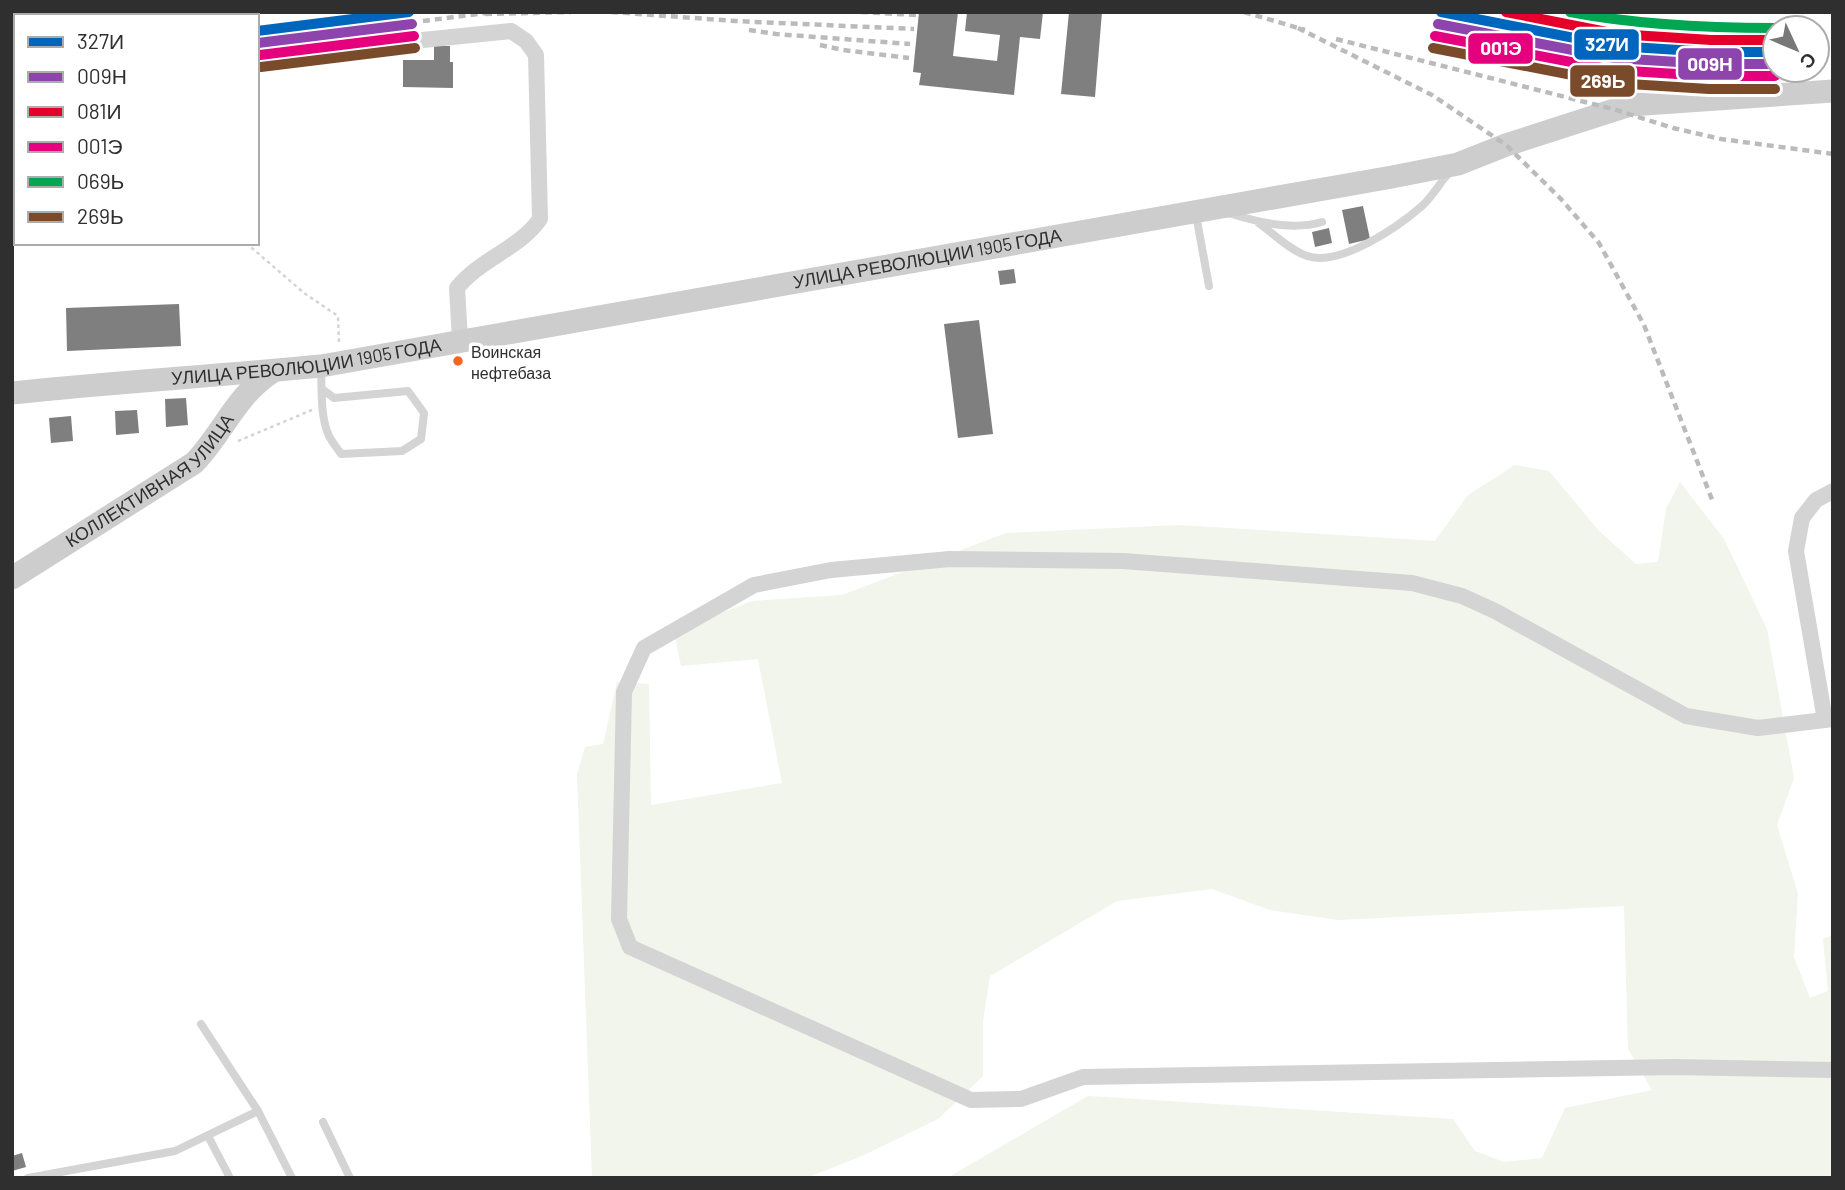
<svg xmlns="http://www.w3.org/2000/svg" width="1845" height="1190" font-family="Barlow,sans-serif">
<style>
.green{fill:#f1f5ec}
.building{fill:#7f7f7f}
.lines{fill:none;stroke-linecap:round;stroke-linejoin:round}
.path{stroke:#d4d4d4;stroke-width:2.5;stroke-dasharray:3.5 3.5;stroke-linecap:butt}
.lane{stroke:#d4d4d4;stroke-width:8}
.street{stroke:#d4d4d4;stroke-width:16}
.secondary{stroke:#cdcdcd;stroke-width:23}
.rail{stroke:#bbb;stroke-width:4.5;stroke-dasharray:7 5;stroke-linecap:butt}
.rail-1-casing{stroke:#fff;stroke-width:16}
.rail-2-casing{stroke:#fff;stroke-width:16}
.rail-3-casing{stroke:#fff;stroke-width:16}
.rail-4-casing{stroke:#fff;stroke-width:16}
.rail-5-casing{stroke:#fff;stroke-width:16}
.rail-6-casing{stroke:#fff;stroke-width:16}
.rail-1{stroke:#0065bd;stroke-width:10}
.rail-2{stroke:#8e44ad;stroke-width:10}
.rail-3{stroke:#e4002b;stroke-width:10}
.rail-4{stroke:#e5007d;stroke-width:10}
.rail-5{stroke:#00a651;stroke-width:10}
.rail-6{stroke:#7a4b2a;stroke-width:10}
.bus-dot{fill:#f26522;stroke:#fff;stroke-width:2.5}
.labels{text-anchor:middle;stroke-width:7;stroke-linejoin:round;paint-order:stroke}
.bus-label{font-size:16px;fill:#2f2f2f;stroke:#fff;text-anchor:start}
.street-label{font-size:18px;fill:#2f2f2f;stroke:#fff}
.line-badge{stroke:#fff;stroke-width:2.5}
.badge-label{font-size:19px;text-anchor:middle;font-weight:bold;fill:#fff}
</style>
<rect width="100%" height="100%" fill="#fff"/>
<!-- green -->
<path class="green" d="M1515,465L1549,471L1599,531L1636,564L1658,562L1666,509L1680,482L1724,539L1767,629L1794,778L1777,825L1798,894L1794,957L1810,998L1828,991L1823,939L1833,935V1178H947L1088,1096L1453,1119L1475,1151L1504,1162L1542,1158L1565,1108L1652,1090L1628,1049L1624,906L1338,920L1270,910L1212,889L1117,901L990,976L983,1021V1076L938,1119L862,1156L806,1178H592L577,774L585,747L603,744L617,682L649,684L651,805L782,783L758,659L681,666L674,631L752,601L842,595L1006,533L1179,525L1435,541L1468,495Z"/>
<!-- building -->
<path class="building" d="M919,12H958L953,56L997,61L1000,35L965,31L967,12H1043L1040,39L1020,37L1014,95L919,85L921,73L913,72Z
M1069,12H1102L1095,97L1061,94Z
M434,46H450V62H453V88L403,87V60H434Z
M1363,206L1370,239L1349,244L1342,210Z
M1329,228L1332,243L1315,247L1312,232Z
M1014,269L1016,283L1000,285L998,271Z
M179,304L181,346L67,351L66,308Z
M979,320L993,434L958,438L944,324Z
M186,398L188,425L166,427L165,399Z
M137,410L139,433L116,435L115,411Z
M71,416L73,441L51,443L49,418Z
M22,1153L26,1167L12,1171V1156Z"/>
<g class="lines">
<!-- path -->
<path class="path" d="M238,12V16
M246,243L304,293L338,316L339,343
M238,441L312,410"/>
<!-- lane -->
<path class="lane" d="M1228,213C1258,222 1291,231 1322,222
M1196,215L1209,286
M1257,222C1272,232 1289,250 1307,256C1340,267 1398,227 1422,206C1433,196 1440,182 1450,172
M321,369C322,389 320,417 329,436C332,442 337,448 341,454L402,451L421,439L424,413L408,391L334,398L322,389
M201,1024L258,1111L292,1178
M323,1122L350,1178
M208,1136L230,1178
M28,1178L175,1151L258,1111"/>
<!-- street -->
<path class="street" d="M344,48L511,31L526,41L536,55L540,219C519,249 480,259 457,288L460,340
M1833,719L1758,728L1686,716L1495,611L1462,596L1412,583L1123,561L950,559L831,570L754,585L644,648L624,692L619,919L630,947L971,1100L1021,1099L1083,1077L1674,1067L1833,1070
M1825,720L1796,551L1802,518L1816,500L1833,491"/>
<!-- secondary -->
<g class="secondary">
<path id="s1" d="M12,393C115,382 218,376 321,366L1392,177L1458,164L1506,145L1630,105L1833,91"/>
<path id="s2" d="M12,578L194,463C223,433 236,395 272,372"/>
</g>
<!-- rail -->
<path class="rail" d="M611,12L735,21L914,29
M861,12L917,15
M1244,12L1305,30
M485,14L571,12
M1298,28L1432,95L1506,145L1561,199L1599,243L1644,325L1713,502
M749,30L776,34L910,44
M292,38L493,12
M1336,39L1613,109L1673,128L1721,139L1833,154
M820,45L843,50L909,58"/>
<defs>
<path id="rail-1" d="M1441,12L1615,46L1711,52H1775
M257,31L409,12"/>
<path id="rail-2" d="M1438,24L1614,58L1710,64H1775
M258,43L412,24"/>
<path id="rail-3" d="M1506,12L1617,34L1711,40H1775"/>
<path id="rail-4" d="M1435,36L1613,70L1709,76H1775
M260,55L414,36"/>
<path id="rail-5" d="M1570,12C1638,25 1706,28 1775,28"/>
<path id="rail-6" d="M1433,48L1613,83L1709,89H1775
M261,67L415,48"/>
</defs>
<!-- rail-1 casing -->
<use href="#rail-1" class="rail-1-casing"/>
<!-- rail-2 casing -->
<use href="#rail-2" class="rail-2-casing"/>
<!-- rail-3 casing -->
<use href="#rail-3" class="rail-3-casing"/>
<!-- rail-4 casing -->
<use href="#rail-4" class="rail-4-casing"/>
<!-- rail-5 casing -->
<use href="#rail-5" class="rail-5-casing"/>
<!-- rail-6 casing -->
<use href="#rail-6" class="rail-6-casing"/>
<!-- rail-1 -->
<use href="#rail-1" class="rail-1"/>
<!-- rail-2 -->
<use href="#rail-2" class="rail-2"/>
<!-- rail-3 -->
<use href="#rail-3" class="rail-3"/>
<!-- rail-4 -->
<use href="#rail-4" class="rail-4"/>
<!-- rail-5 -->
<use href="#rail-5" class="rail-5"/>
<!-- rail-6 -->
<use href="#rail-6" class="rail-6"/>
</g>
<!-- markers -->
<circle class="bus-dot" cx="458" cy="361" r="6"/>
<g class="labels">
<!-- bus labels -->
<g class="bus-label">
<text x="471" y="358">Воинская<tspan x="471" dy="21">нефтебаза</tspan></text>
</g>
<!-- street labels -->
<g class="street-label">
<text dy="6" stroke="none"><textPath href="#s1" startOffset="926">УЛИЦА РЕВОЛЮЦИИ 1905 ГОДА</textPath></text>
<text dy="6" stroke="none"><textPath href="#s1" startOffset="296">УЛИЦА РЕВОЛЮЦИИ 1905 ГОДА</textPath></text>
<text dy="6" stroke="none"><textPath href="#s2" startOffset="170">КОЛЛЕКТИВНАЯ УЛИЦА</textPath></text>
</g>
</g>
<g class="line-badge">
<rect x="1573" y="28" width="67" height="33" rx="7" fill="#0065bd"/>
<rect x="1467" y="32" width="67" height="33" rx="7" fill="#e5007d"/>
<rect x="1677" y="47" width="66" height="34" rx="7" fill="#8e44ad"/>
<rect x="1569" y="64" width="67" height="34" rx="7" fill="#7a4b2a"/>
</g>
<g class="badge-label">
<text x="1607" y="51">327И</text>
<text x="1501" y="55">001Э</text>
<text x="1710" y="71">009Н</text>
<text x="1603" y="88">269Ь</text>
</g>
<!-- border -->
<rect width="1845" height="1190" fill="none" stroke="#2f2f2f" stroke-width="28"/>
<!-- legend -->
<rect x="14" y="14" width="245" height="231" fill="#ffffff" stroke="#acacac" stroke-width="2"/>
<rect x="28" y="37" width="35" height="10" fill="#0065bd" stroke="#acacac" stroke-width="2"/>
<text x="77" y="49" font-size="21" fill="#2f2f2f">327И</text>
<rect x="28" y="72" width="35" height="10" fill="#8e44ad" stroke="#acacac" stroke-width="2"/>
<text x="77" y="84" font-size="21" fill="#2f2f2f">009Н</text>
<rect x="28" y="107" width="35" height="10" fill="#e4002b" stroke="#acacac" stroke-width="2"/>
<text x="77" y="119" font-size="21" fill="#2f2f2f">081И</text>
<rect x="28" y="142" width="35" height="10" fill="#e5007d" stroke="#acacac" stroke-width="2"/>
<text x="77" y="154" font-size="21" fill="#2f2f2f">001Э</text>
<rect x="28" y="177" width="35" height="10" fill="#00a651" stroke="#acacac" stroke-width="2"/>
<text x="77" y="189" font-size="21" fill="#2f2f2f">069Ь</text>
<rect x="28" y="212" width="35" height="10" fill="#7a4b2a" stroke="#acacac" stroke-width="2"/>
<text x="77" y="224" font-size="21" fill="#2f2f2f">269Ь</text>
<!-- north arrow -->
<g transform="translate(1796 49) rotate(134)"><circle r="33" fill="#ffffff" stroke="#acacac" stroke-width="2"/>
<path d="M0-5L12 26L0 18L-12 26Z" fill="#787878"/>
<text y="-10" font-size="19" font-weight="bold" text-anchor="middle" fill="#2f2f2f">С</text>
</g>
</svg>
